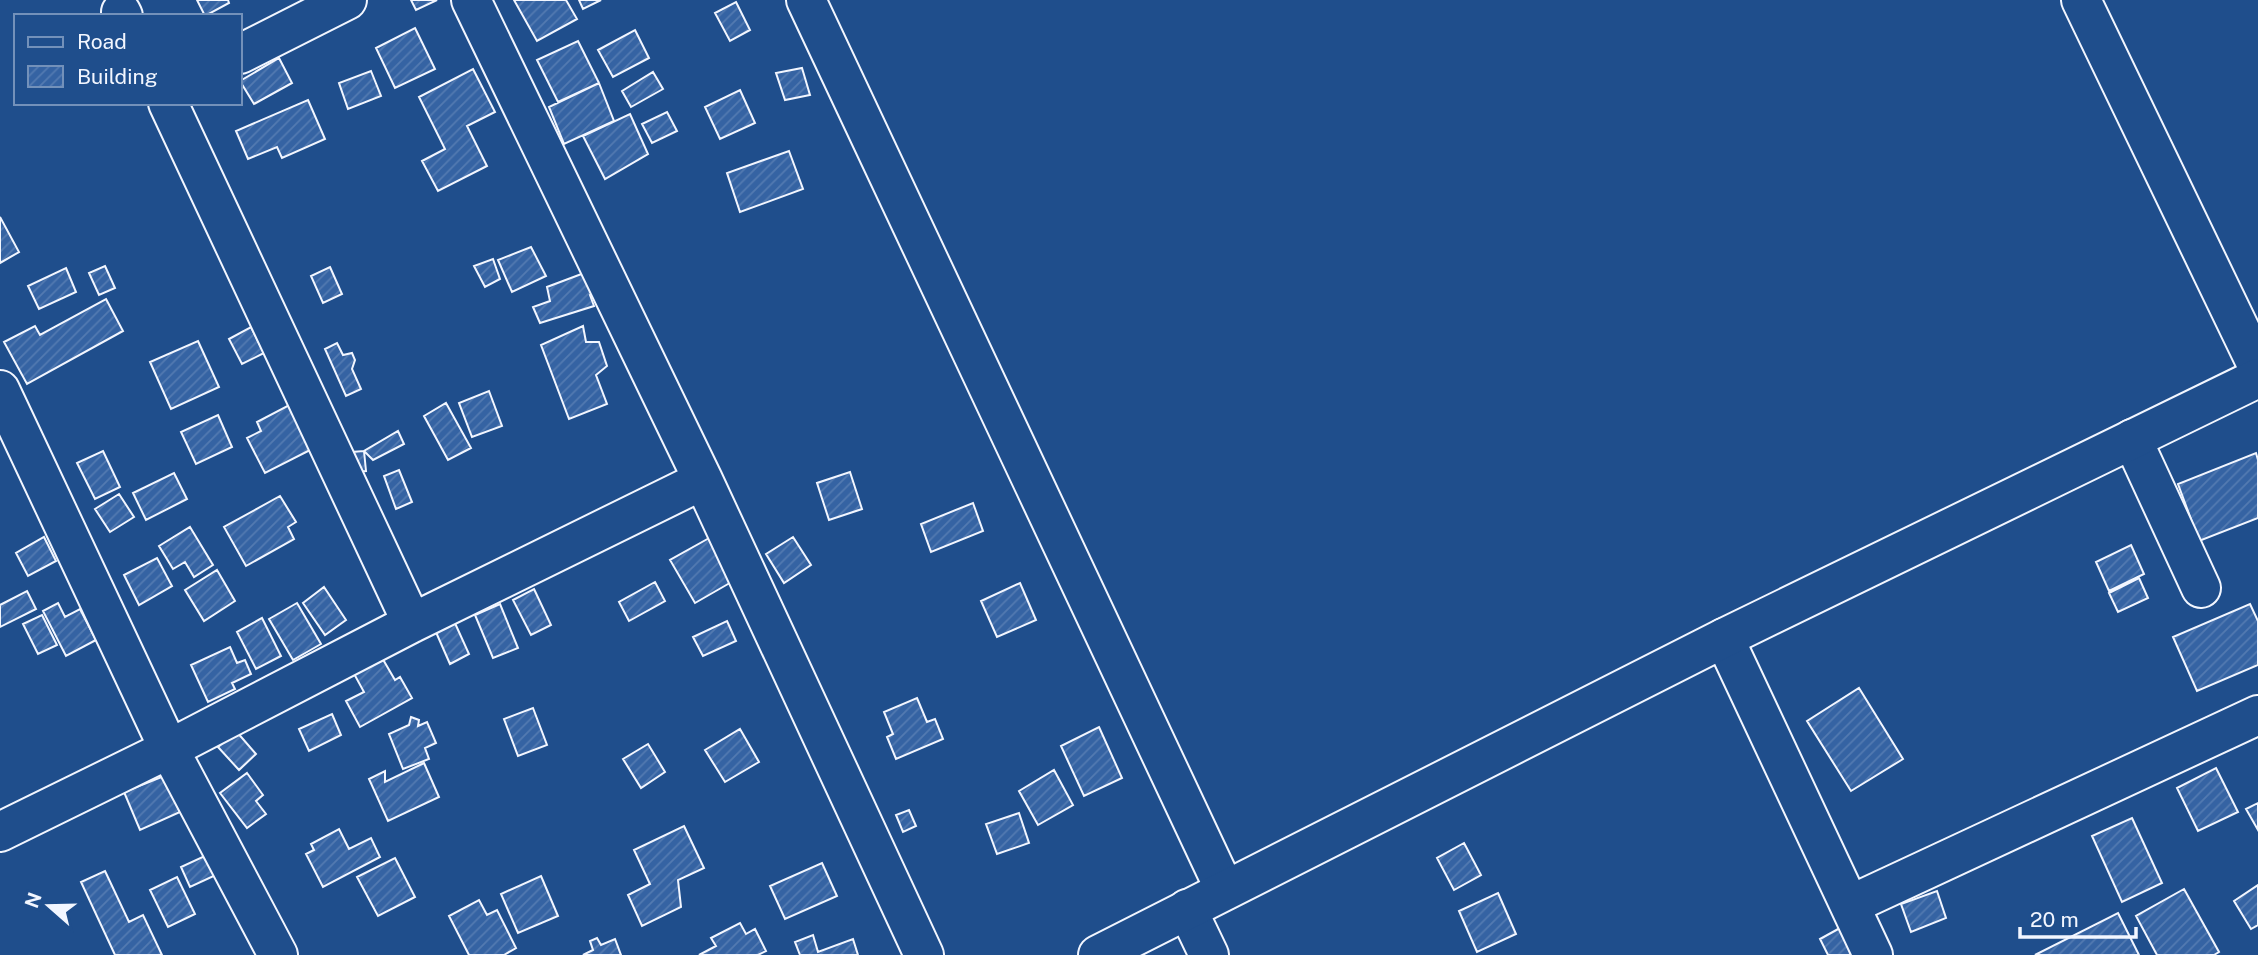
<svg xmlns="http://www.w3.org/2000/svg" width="2258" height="955" font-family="'Public Sans',sans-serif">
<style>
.building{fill:url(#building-hatch);stroke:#f2f6ff;stroke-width:2}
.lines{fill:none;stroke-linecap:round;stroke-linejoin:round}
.minor-casing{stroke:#f2f6ff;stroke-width:42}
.major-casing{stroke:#f2f6ff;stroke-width:42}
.minor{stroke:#1f4e8c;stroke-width:38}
.major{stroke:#1f4e8c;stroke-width:38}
</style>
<defs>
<pattern id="building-hatch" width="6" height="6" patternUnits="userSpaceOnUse" patternTransform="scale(1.75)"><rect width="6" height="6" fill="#3563a3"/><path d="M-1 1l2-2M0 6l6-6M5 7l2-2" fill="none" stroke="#537ab1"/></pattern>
</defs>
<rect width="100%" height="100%" fill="#1f4e8c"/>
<!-- building -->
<path class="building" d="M197,0H228L229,3L205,16Z
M411,0H437L416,10Z
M514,0H566L577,19L537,41Z
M579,0H601L583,9Z
M736,2L750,30L730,41L715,13Z
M415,28L435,69L395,88L376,48Z
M635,30L649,58L613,77L598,50Z
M578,41L599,83L558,102L537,60Z
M279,58L292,83L254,104L240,81Z
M802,68L810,95L785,100L776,73Z
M473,69L495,112L467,126L487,166L438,191L422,161L445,149L419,97Z
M371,71L381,96L348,109L339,83Z
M653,72L663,89L631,107L622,91Z
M599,83L614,121L564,144L549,107Z
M740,90L755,123L720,139L705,107Z
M308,100L325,139L282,158L277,147L248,159L236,131Z
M667,112L677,131L652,143L642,124Z
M630,114L648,154L605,179L583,136Z
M789,151L803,189L740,212L727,173Z
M0,217L19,252L0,263Z
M531,247L546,276L512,292L498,260Z
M493,259L500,279L485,287L474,266Z
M105,266L115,288L99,295L89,273Z
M330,267L342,294L323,303L311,276Z
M66,268L76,292L39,309L28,286Z
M592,270L601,290L590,295L594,306L540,323L533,307L550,301L547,287Z
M106,299L123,331L27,384L4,342L35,326L40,335Z
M583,326L586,342H599L607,366L596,375L607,404L569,419L541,345Z
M251,327L264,353L242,364L229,339Z
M198,341L219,387L171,409L150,362Z
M337,343L343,355L352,353L355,360L352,369L361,389L346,396L325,349Z
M489,391L502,426L472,437L459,403Z
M295,402L318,446L265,473L247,438L261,431L257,422Z
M446,403L471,448L448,460L424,416Z
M218,415L232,447L196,464L181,432Z
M398,431L404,444L373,460L364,451Z
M103,451L120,487L95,499L77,463Z
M364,451L366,471L347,473L338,453Z
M2256,453L2258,460V518L2199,541L2178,484Z
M399,470L412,502L396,509L384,476Z
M850,472L862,509L829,520L817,483Z
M174,473L187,499L146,520L133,493Z
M119,494L134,517L110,532L95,509Z
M280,496L296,522L288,527L294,539L246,566L224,527Z
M973,503L983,531L931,552L921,524Z
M190,527L213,565L194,577L185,562L173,569L159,546Z
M44,537L56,561L28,576L16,553Z
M711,537L735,580L695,603L670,560Z
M793,537L811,565L784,583L766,554Z
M2131,545L2144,574L2109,591L2096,562Z
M157,558L172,586L139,605L124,575Z
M217,570L235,601L204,621L185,590Z
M2139,578L2148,598L2118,612L2109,593Z
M655,582L665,601L629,621L619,602Z
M1020,583L1036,620L997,637L981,601Z
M324,587L346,620L325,635L303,603Z
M534,589L551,625L531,635L513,600Z
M27,591L36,609L0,627V605Z
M58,603L65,617L80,609L96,640L66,656L43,611Z
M297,603L321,644L293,660L269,619Z
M500,604L518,648L493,658L475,615Z
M2250,604L2258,621V665L2197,691L2173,637Z
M42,615L57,645L38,654L23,624Z
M262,618L281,656L256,669L237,632Z
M454,621L469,654L450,664L435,630Z
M727,621L736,641L703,656L693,637Z
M230,647L237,663L245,660L251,674L232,683L235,689L208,702L191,665Z
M381,656L395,680L400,677L412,698L360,727L346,701L364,692L353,672Z
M1859,688L1903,759L1851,791L1807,721Z
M917,698L927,722L935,719L943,739L896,759L887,737L893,734L884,712Z
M533,708L547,745L518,756L504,719Z
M332,714L341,735L309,751L299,729Z
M411,717L419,720L418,726L427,722L436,743L425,748L429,759L403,769L389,734L409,725Z
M1099,727L1122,778L1084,796L1061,746Z
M740,729L759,762L725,782L705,750Z
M236,731L256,754L239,770L218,747Z
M648,744L665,772L641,788L623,759Z
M424,763L439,797L388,821L369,779L385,771V782Z
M2216,768L2238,812L2198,831L2177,788Z
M1054,770L1073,805L1038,825L1019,791Z
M247,773L263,795L256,801L266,814L247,828L220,793Z
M164,776L180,812L140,830L124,792Z
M2258,803V830L2246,809Z
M909,810L916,826L903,832L896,815Z
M1019,813L1029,843L997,854L986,824Z
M2132,818L2162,883L2122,902L2092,836Z
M684,826L704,868L678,880L681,907L642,926L628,895L650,884L634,850Z
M339,829L349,849L371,838L380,857L323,887L306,854L314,850L311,844Z
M1464,843L1481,875L1454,890L1437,858Z
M209,854L218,874L190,887L181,867Z
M395,858L415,897L378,916L357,877Z
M822,863L837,896L785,919L770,886Z
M105,871L129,922L143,915L162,955H115L81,882Z
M541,876L558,916L518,933L501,894Z
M177,877L195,914L168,927L150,890Z
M2258,885V925L2251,929L2234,901Z
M2184,889L2219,952L2214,955H2157L2136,916Z
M1937,891L1946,918L1911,932L1901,904Z
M1498,893L1516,934L1477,952L1459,911Z
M479,900L487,915L497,910L516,948L504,955H469L449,916Z
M2118,913L2139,955H2035Z
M740,923L746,934L755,929L766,951L758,955H699L716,946L711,938Z
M1840,928L1853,955H1828L1820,939Z
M813,935L818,952L853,939L858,955H800L795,942Z
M597,938L601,945L615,939L621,955H583L593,950L590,941Z"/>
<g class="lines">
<defs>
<path id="minor" d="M471,0L703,480L924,955
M806,0L1225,890
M2081,0L2258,367
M121,12L123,16
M240,54L347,0
M168,103L412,623
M0,390L169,749L278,955
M2132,439L2201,588
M1724,638L1873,955
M0,832L169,749L412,623L703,480
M1850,905L2258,715
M1187,909L1209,955"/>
<path id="major" d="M1098,955L1724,638L2258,378"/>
</defs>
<!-- minor casing -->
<use href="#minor" class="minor-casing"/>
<!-- major casing -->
<use href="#major" class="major-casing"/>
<!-- minor -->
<use href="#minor" class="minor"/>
<!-- major -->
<use href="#major" class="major"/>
</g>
<!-- legend -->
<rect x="14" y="14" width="228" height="91" fill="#1f4e8c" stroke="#7391ba" stroke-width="2"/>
<rect x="28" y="37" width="35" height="10" fill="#1f4e8c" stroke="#7391ba" stroke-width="2"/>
<text x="77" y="49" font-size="21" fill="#f2f6ff">Road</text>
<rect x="28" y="66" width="35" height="21" fill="url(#building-hatch)" stroke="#7391ba" stroke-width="2"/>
<text x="77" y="84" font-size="21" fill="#f2f6ff">Building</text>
<!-- north arrow -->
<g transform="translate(49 906) rotate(290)" stroke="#1f4e8c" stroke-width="5" paint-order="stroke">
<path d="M0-5L12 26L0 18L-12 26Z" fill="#f2f6ff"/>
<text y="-10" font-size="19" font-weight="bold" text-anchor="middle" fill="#f2f6ff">N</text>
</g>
<!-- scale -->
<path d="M2020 927v10h116v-10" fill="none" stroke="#f2f6ff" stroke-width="3.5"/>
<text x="2030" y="927" font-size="21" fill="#f2f6ff" stroke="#1f4e8c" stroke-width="5" paint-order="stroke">20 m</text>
</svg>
